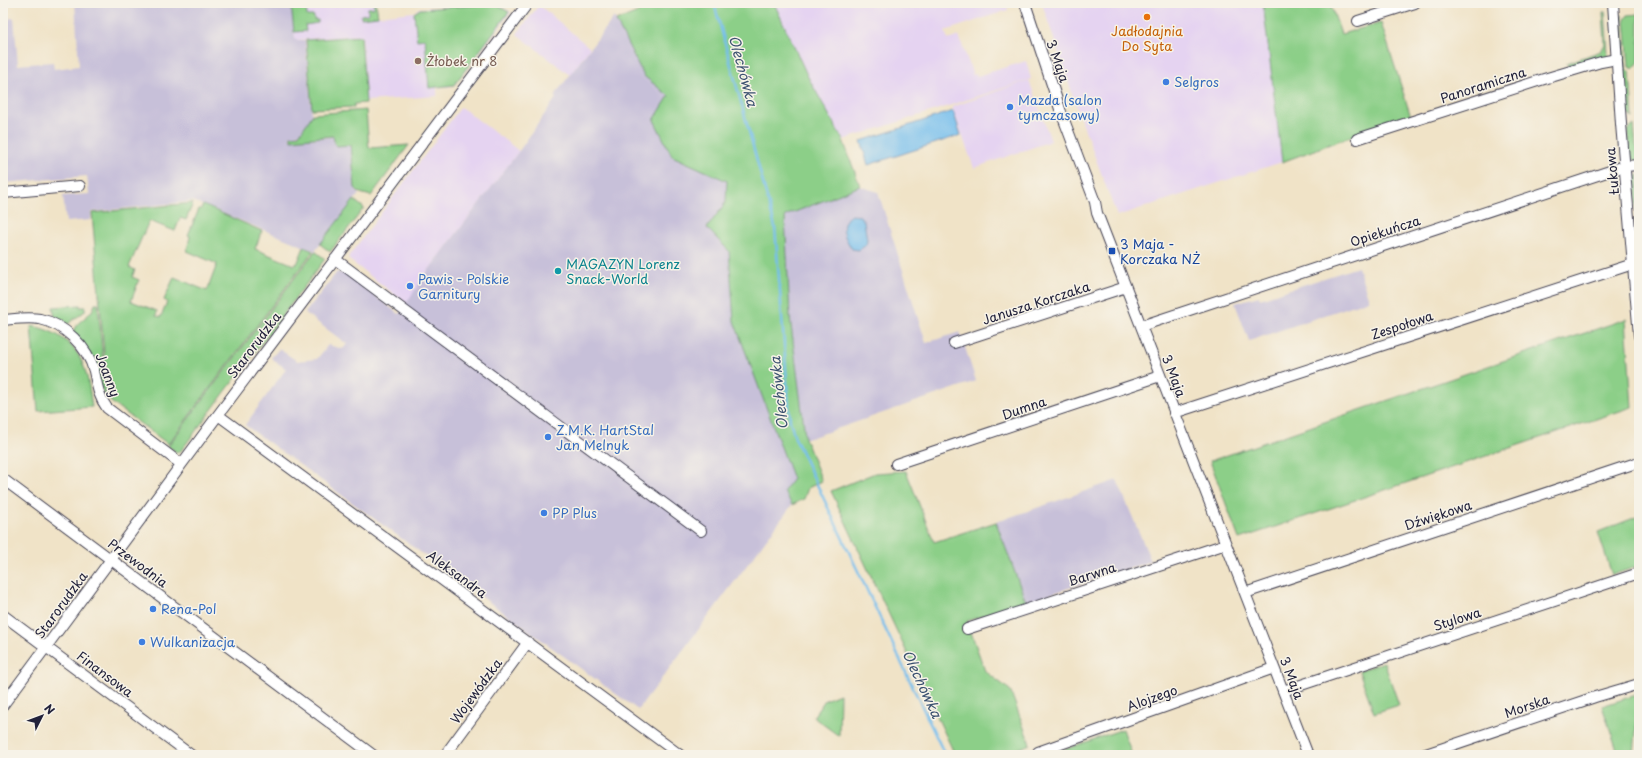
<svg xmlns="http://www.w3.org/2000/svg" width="1642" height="758" font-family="'Playpen Sans',sans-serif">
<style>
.built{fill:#e5d3f1}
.industrial{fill:#c7c0d9}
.green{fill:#8ccf88;stroke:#577862}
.water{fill:#74beed;stroke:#4b7094}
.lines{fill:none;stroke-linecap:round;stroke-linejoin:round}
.stream{stroke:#74beed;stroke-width:2.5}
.minor-casing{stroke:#413f50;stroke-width:12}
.minor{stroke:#fff;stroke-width:10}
.food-dot{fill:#e8710a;stroke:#f7f3e8;stroke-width:1.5}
.education-dot{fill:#8d6e63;stroke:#f7f3e8;stroke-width:1.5}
.shop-dot{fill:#3f7fe0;stroke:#f7f3e8;stroke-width:1.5}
.transit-dot{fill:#1a4fb4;stroke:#f7f3e8;stroke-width:1.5}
.culture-dot{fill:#0f9aa8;stroke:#f7f3e8;stroke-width:1.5}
.labels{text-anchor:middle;stroke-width:3;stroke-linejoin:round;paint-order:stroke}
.food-label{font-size:13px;fill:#c56008;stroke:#f7f3e8}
.education-label{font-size:13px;fill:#785e54;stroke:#f7f3e8;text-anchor:start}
.street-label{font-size:13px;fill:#22223b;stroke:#f7f3e8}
.shop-label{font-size:13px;fill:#366cbe;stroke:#f7f3e8;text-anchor:start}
.transit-label{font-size:13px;fill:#164399;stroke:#f7f3e8;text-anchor:start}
.culture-label{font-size:13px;fill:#0d838f;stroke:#f7f3e8;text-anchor:start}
.water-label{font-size:14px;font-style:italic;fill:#3b5170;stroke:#f7f3e8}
</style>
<rect width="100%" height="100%" fill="#f7f3e8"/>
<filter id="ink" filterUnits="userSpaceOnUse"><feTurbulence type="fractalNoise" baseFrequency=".025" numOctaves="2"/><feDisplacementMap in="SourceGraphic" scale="8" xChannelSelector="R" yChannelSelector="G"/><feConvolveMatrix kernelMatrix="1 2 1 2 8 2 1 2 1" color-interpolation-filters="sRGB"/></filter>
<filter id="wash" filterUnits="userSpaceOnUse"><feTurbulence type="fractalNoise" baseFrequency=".012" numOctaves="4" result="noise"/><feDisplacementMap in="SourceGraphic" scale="16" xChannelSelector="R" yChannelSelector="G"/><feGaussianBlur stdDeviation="0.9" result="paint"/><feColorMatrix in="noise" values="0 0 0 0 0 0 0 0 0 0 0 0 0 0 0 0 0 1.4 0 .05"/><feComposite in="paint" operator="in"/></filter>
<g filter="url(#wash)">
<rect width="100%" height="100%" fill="#f0e3c7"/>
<!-- built -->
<path class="built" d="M291,3H376L378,16L414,12L419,8L495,3L511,12L454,86L437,88V96L366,101L362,35L295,40Z
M774,3H1006L1008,10L945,31L948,40L959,36L973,75L976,74L977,76L1026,61L1031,79L843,140L808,77Z
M1042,3H1263L1282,162L1117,216L1078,111Z
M539,5L590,48L570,75L517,34Z
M1029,80L1051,141L974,168L952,107Z
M461,107L519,151L425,275L407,304L348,259L349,256Z"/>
<!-- industrial -->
<path class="industrial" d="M75,3H291L295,40H305L312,116L299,134L290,136V140L333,137L334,143L337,146H350L355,188L359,194L315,251L193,201L91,212V220L66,222L63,196L89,194L87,176L3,183V19L14,18L18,65L53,62L54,69L79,66Z
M614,17L644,76L670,96L672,156L727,180L726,202L707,228L729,251L734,321L793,479L784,491L792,505L638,710L245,425L286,369L271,358L279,349L297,361L317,359L328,345L343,349L347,344L305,313L337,272L346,274L399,314L425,275L519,151L556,98L554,96Z
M860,186L878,192L926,343L960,332L976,381L810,438H805L790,317L785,215Z
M1358,267L1369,300L1249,341L1235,303L1259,296L1260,299Z
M1117,480L1151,561L1026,602L996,522Z"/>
<!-- green -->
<path class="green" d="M291,3H306L307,16H314V20H318V23L305,25L306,31L294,32Z
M374,3H376L378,16L361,18V15L368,14V8H374Z
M659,3H774L808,77L843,140L860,186L785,216L790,317L804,427L805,438L822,481L808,488L804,499L792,505L784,491L793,479L734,321L729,251L707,228L726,202L727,181L672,156L654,120L669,96L644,76L616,21Z
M1263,3H1330L1341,34L1381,23L1411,117L1349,137L1282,162Z
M495,4L509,12L454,85L429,88L425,39L417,40L414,13L420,9Z
M1603,12H1605L1608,57L1568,67L1567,63L1601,51L1605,44Z
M1639,14V62L1633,69L1629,67L1625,19L1628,15Z
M1622,15L1626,70L1630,72L1633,118L1627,114L1619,18Z
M361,36L366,103L354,104V107L312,109L306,40Z
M366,110L369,148L409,145L371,196L360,193L355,188L351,145L337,146L335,144L333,136L291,140V136L299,135L313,114Z
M1634,125L1636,146L1639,149V161H1634L1630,156L1628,130Z
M1639,175V219H1637L1634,176Z
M354,200L364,208L330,252L320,244Z
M193,203L186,220L180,218L175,231L149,221L129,267L135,270L132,277L139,280L131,301L157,311L156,316L161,317L167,302L164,300L174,277L207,291L217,264L187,251L190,236L188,235L199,209H201L203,205L262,231L255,249L294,265L295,264H297L304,247L313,251L168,444L111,402L108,398L92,213Z
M315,251L325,259L180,452H176L168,446Z
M95,304H98L106,394L108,400L106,399L73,332C76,320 92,317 95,304Z
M80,305V307H85V311L68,324L55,317L53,307Z
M1626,319L1632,407L1239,539L1210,461Z
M31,326C55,330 76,343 84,367C89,380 90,394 92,407L38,411Z
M906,471L934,542L996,522L1026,602L967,621L985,671L1010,690L1030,744L1004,755H955L831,491L875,473Z
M1639,516V566L1612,575L1598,532Z
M1384,662L1399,705L1374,713L1359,671Z
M840,694L839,736L813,717L825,700Z
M1639,694L1634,755H1602L1617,750L1602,706Z
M1123,729L1132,755H1049Z"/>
<!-- water -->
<path class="water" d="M953,111L961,135L868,165L861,141Z
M851,215L860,216L864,221L867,240L866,245L859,250L852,249C844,237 838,224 851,215Z"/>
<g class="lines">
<!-- stream -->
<path class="stream" d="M714,3L775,227L790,421L795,438L945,755"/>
</g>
</g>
<g filter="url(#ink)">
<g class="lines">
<defs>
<path id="minor" d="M1025,3L1061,112L1095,202L1097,213L1308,755
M1613,3L1621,124L1639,336
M1358,21L1415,3
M1357,139L1544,79L1601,62L1617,59
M3,193L80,186
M335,259L701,531
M3,320C15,319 28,317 40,319C64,324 88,347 94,371C97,384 98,396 107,408L181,464
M1141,326L1625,166L1639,165
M954,343L1126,287
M1174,413L1633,264L1639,265
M218,415L680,755
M896,464L1160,376
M3,479L373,755
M1245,593L1639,462
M3,615L191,755
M967,629L1226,544
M1283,691L1639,573
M3,705L218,415L528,3
M1038,752L1274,668
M445,755L528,642
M1423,755L1595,697L1639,684"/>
</defs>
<!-- minor casing -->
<use href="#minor" class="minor-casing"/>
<!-- minor -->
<use href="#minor" class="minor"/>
</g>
</g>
<!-- markers -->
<circle class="food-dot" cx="1147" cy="17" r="4"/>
<circle class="education-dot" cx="418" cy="61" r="4"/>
<g class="shop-dot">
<circle cx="1166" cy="82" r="4"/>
<circle cx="1010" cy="107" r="4"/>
<circle cx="410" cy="286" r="4"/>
<circle cx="548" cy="437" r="4"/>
<circle cx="544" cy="513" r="4"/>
<circle cx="153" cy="609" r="4"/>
<circle cx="142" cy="642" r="4"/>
</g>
<rect class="transit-dot" x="1108" y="247" width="8" height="8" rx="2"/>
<circle class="culture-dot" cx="558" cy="271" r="4"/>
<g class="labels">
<!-- food labels -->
<g class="food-label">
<text x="1147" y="36">Jadłodajnia<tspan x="1147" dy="15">Do Syta</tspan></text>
</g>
<!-- education labels -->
<g class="education-label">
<text x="426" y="66">Żłobek nr 8</text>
</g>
<!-- street labels -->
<g class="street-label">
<text transform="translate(1058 61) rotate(71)" y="5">3 Maja</text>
<text transform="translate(1483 85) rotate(-18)" y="5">Panoramiczna</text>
<text transform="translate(1612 171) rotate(-95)" y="5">Łukowa</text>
<text transform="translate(1385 231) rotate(-18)" y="5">Opiekuńcza</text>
<text transform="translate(1036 303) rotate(-18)" y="5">Janusza Korczaka</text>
<text transform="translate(1402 325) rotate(-18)" y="5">Zespołowa</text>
<text transform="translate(254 345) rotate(-53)" y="5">Starorudzka</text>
<text transform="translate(108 375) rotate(69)" y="5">Joanny</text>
<text transform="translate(1174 376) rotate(69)" y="5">3 Maja</text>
<text transform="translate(1024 408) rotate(-19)" y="5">Dumna</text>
<text transform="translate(1438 515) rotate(-18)" y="5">Dźwiękowa</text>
<text transform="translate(138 563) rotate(37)" y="5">Przewodnia</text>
<text transform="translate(457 574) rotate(36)" y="5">Aleksandra</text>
<text transform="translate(1092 574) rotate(-18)" y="5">Barwna</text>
<text transform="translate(61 605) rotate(-54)" y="5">Starorudzka</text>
<text transform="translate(1457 619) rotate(-18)" y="5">Stylowa</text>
<text transform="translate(105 674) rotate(37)" y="5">Finansowa</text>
<text transform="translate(1292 678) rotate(69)" y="5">3 Maja</text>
<text transform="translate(476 691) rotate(-54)" y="5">Wojewódzka</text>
<text transform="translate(1152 698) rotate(-20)" y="5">Alojzego</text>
<text transform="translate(1527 706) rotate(-19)" y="5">Morska</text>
</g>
<!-- shop labels -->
<g class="shop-label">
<text x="1174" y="87">Selgros</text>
<text x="1018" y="105">Mazda (salon<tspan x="1018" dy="15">tymczasowy)</tspan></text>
<text x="418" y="284">Pawis - Polskie<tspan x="418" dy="15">Garnitury</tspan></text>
<text x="556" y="435">Z.M.K. HartStal<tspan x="556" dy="15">Jan Melnyk</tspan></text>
<text x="552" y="518">PP Plus</text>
<text x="161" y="614">Rena-Pol</text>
<text x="150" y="647">Wulkanizacja</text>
</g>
<!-- transit labels -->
<g class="transit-label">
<text x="1120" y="249">3 Maja -<tspan x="1120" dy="15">Korczaka NŻ</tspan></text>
</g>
<!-- culture labels -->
<g class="culture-label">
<text x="566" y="269">MAGAZYN Lorenz<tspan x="566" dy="15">Snack-World</tspan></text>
</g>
<!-- water labels -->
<g class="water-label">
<text transform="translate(743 71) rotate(75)" y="5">Olechówka</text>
<text transform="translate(779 393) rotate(-96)" y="5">Olechówka</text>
<text transform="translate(922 684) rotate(65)" y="5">Olechówka</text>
</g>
</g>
<!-- margin -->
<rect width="1642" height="758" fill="none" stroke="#f7f3e8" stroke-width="16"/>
<!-- north arrow -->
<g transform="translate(42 716) rotate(48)" stroke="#f7f3e8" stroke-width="3" paint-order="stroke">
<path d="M0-3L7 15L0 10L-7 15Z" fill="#22223b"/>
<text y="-6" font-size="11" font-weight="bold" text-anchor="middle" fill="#22223b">N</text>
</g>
</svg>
